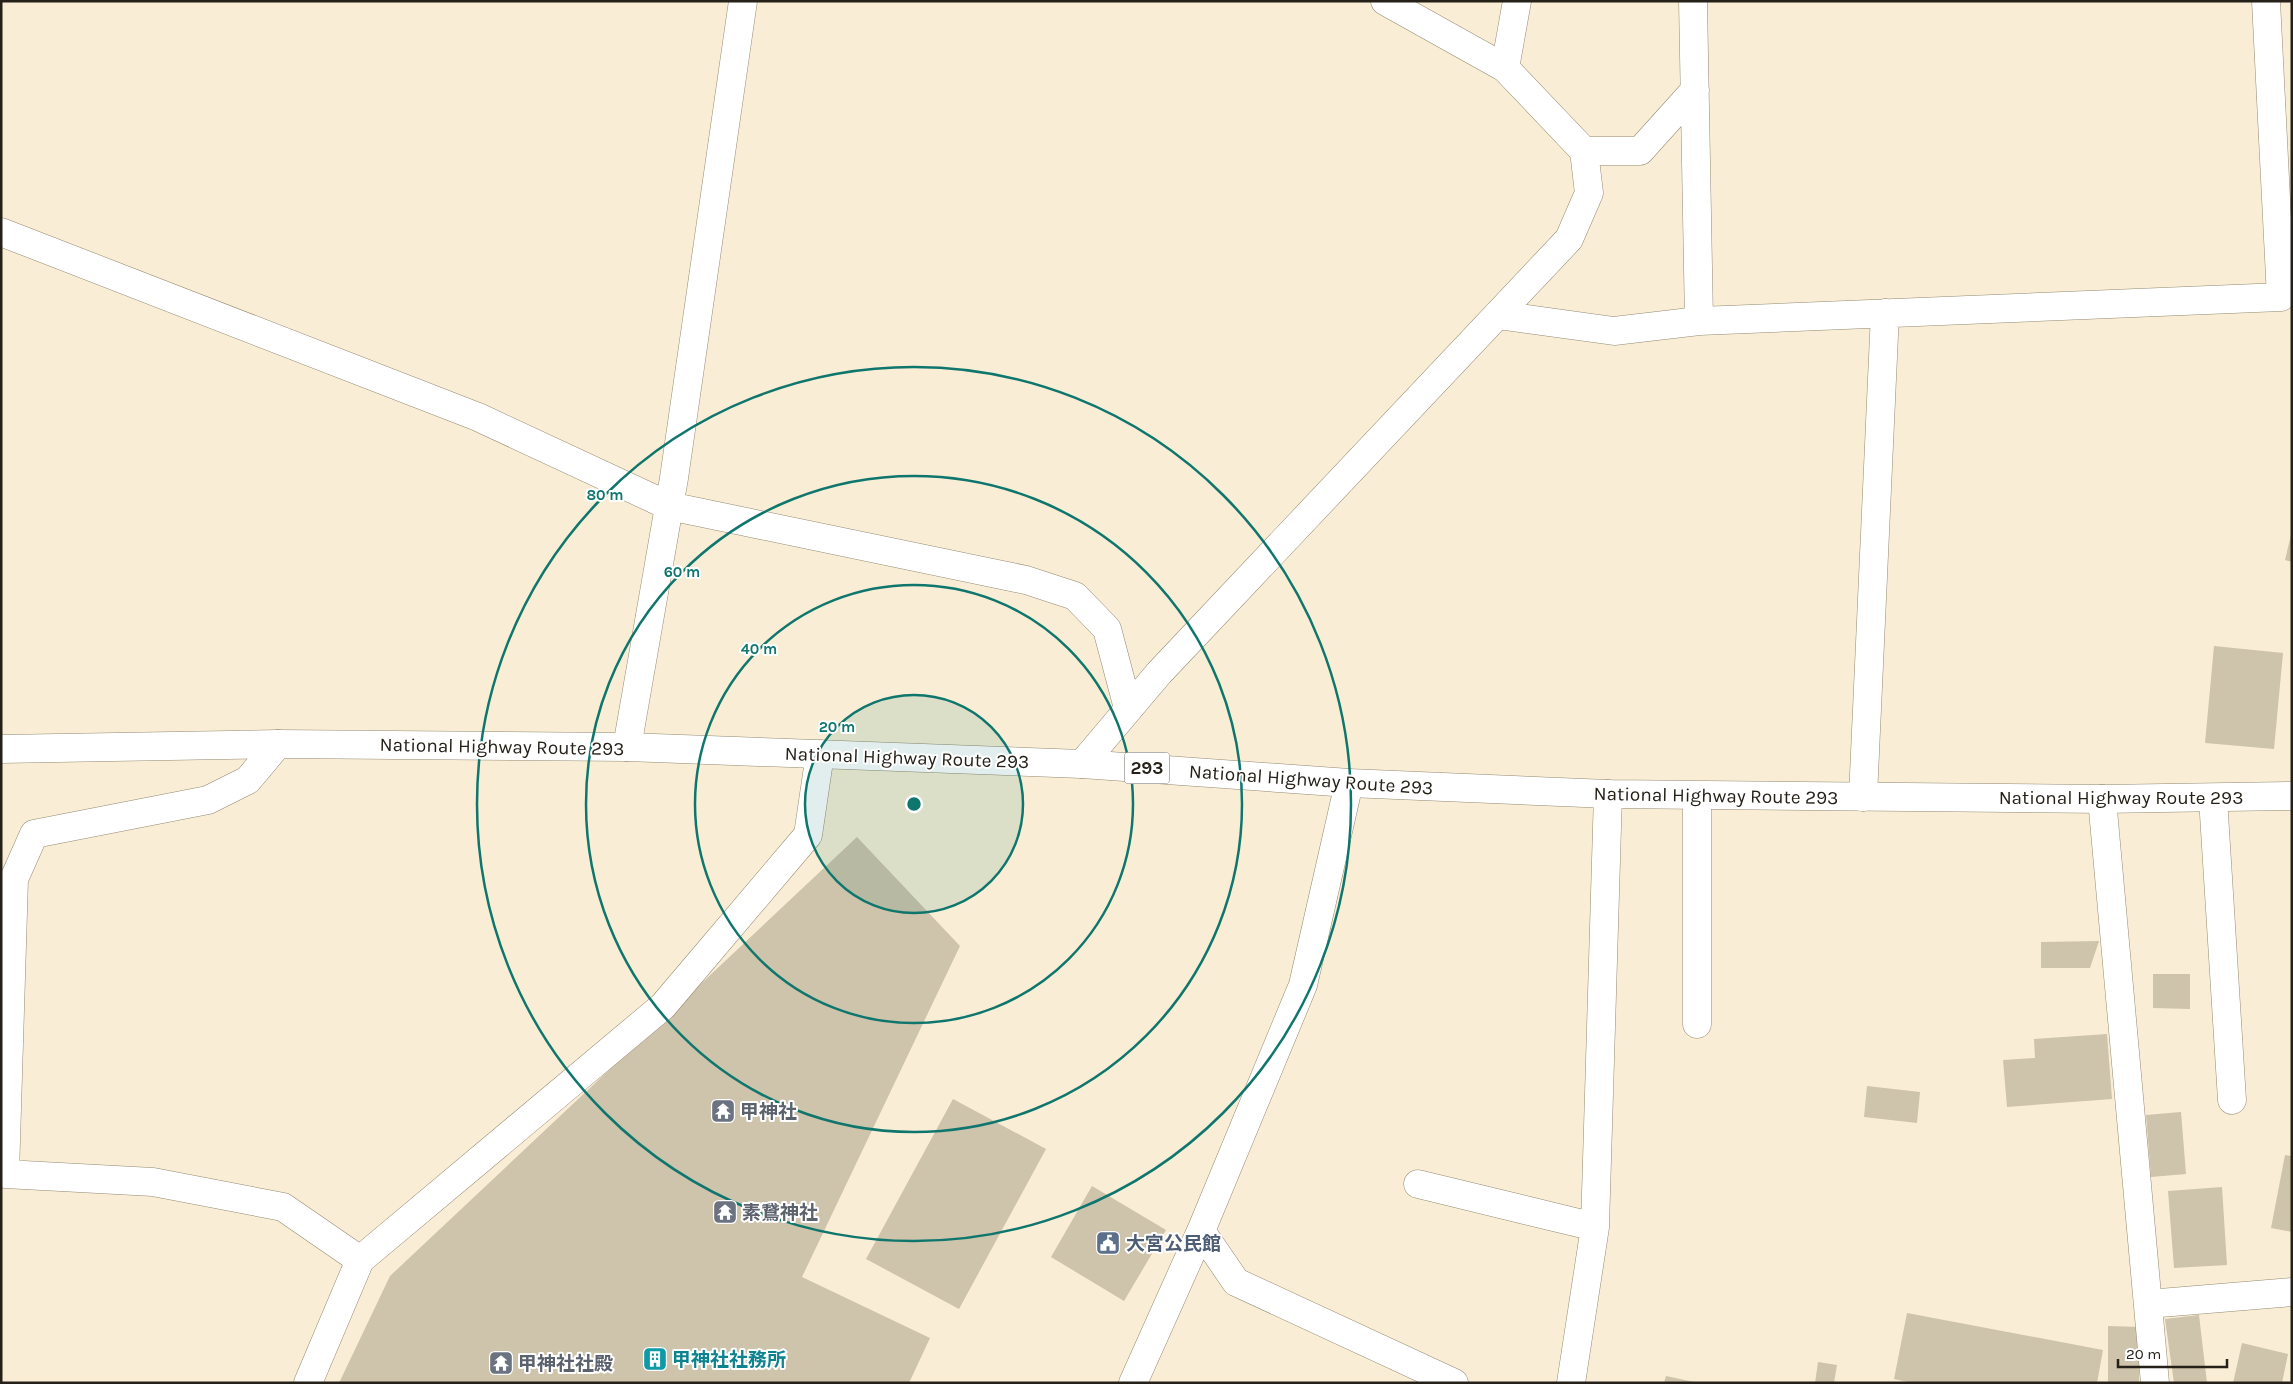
<svg xmlns="http://www.w3.org/2000/svg" width="2293" height="1384" font-family="Karla,'Noto Sans JP',sans-serif">
<style>
.building{fill:#cec3ab}
.lines{fill:none;stroke-linecap:round;stroke-linejoin:round}
.minor-casing{stroke:#948a73;stroke-width:29}
.highway-casing{stroke:#948a73;stroke-width:29}
.minor{stroke:#fff;stroke-width:28}
.highway{stroke:#fff;stroke-width:28}
.ring{fill:none;stroke:#0f766e;stroke-width:2.5}
.labels{text-anchor:middle;stroke-width:4;stroke-linejoin:round;paint-order:stroke}
.shield{fill:#fff;stroke:#66645d;stroke-width:1}
.shield-label{font-size:18px;font-weight:bold;fill:#252118}
.street-label{font-size:19px;fill:#252118;stroke:#fff}
.worship-label{font-size:19px;font-weight:bold;fill:#5b616d;stroke:#fff;text-anchor:start}
.service-label{font-size:19px;font-weight:bold;fill:#4e5e75;stroke:#fff;text-anchor:start}
.culture-label{font-size:19px;font-weight:bold;fill:#0d838f;stroke:#fff;text-anchor:start}
.centre{fill:#0f766e;stroke:#fff;stroke-width:2.5}
.ring-label{font-size:15px;text-anchor:middle;font-weight:bold;fill:#0f766e;stroke:#fff;stroke-width:4;stroke-linejoin:round;paint-order:stroke}
</style>
<rect width="100%" height="100%" fill="#f9eed5"/>
<!-- building -->
<path class="building" d="M2291,535H2292V562L2285,560Z
M2214,646L2283,653L2274,749L2205,743Z
M857,837L960,946L802,1277L930,1338L909,1383H339L390,1276Z
M2099,941L2090,968H2041V942Z
M2153,974H2190V1009L2153,1008Z
M2107,1034L2112,1099L2007,1107L2003,1060L2035,1058L2034,1039Z
M1867,1086L1920,1092L1917,1123L1864,1117Z
M953,1099L1046,1149L959,1309L866,1259Z
M2181,1112L2186,1174L2151,1177L2146,1115Z
M2285,1155L2292,1156V1232L2271,1228Z
M1092,1186L1166,1230L1124,1301L1051,1257Z
M2222,1187L2227,1265L2174,1268L2168,1191Z
M1907,1313L2103,1350L2097,1383H1912L1894,1379Z
M2199,1315L2207,1383H2174L2165,1319Z
M2108,1326L2140,1327L2139,1383H2108Z
M2242,1343L2288,1354L2282,1383H2233Z
M1818,1362L1837,1365L1834,1383H1815Z
M1666,1376L1694,1382V1383H1664Z"/>
<g class="lines">
<defs>
<path id="minor" d="M1693,1L1699,321
M1505,68L1517,1
M1584,151H1640L1695,90
M1,232L478,417L669,506L1026,580L1075,596L1107,629L1128,708
M1497,315L1614,331L1699,321L2281,297L2266,1
M278,744L248,780L208,800L34,834L14,879L5,1174L153,1182L283,1207L360,1260L663,1006L808,835L820,754
M627,747L674,478L743,1
M1082,764L1159,673L1569,239L1589,193L1584,151L1505,68L1385,1
M1863,797L1885,313
M2213,798L2232,1100
M2102,799L2155,1383
M1697,1024V796
M1418,1184L1595,1227
M1201,1231L1236,1282L1454,1383
M2148,1304L2292,1292
M308,1383L360,1260
M1133,1383L1201,1231L1303,985L1349,783
M1571,1383L1595,1227L1608,794"/>
<path id="highway" d="M1,749L278,744L627,747L1082,764L1349,783L1608,794L2102,799L2292,796"/>
</defs>
<!-- minor casing -->
<use href="#minor" class="minor-casing"/>
<!-- highway casing -->
<use href="#highway" class="highway-casing"/>
<!-- minor -->
<use href="#minor" class="minor"/>
<!-- highway -->
<use href="#highway" class="highway"/>
</g>
<!-- distance rings -->
<circle cx="914" cy="804" r="109" fill="#0f766e" fill-opacity=".12"/>
<g class="ring">
<circle cx="914" cy="804" r="109"/>
<circle cx="914" cy="804" r="219"/>
<circle cx="914" cy="804" r="328"/>
<circle cx="914" cy="804" r="437"/>
</g>
<!-- icons -->
<defs>
<symbol id="temple-square" viewBox="-11 -11 22 22"><rect x="-9" y="-9" width="18" height="18" rx="4" fill="#6b7280" stroke="#fff"/><path d="M0-6L5-2H3V0L6.5 2.5H4V6H1.5V3h-3V6H-4V2.5H-6.5L-3 0V-2H-5Z" fill="#fff"/></symbol>
<symbol id="civic-square" viewBox="-11 -11 22 22"><rect x="-9" y="-9" width="18" height="18" rx="4" fill="#5c6f8a" stroke="#fff"/><path d="M-.6-6.5H3V-4.5H.6V-3L4-1V1h2V6H-6V1h2V-1L-.6-3ZM-1.2 2.5V6h2.4V2.5Z" fill="#fff"/></symbol>
<symbol id="building-square" viewBox="-11 -11 22 22"><rect x="-9" y="-9" width="18" height="18" rx="4" fill="#0f9aa8" stroke="#fff"/><path d="M-4-6H4V6H1V3H-1V6H-4ZM-2.5-4.3h1.7v1.8h-1.7ZM.8-4.3h1.7v1.8H.8ZM-2.5-1h1.7V.8h-1.7ZM.8-1h1.7V.8H.8Z" fill="#fff"/></symbol>
</defs>
<g fill-rule="evenodd">
<use href="#temple-square" x="709" y="1097" width="28" height="28"/>
<use href="#temple-square" x="711" y="1198" width="28" height="28"/>
<use href="#civic-square" x="1094" y="1229" width="28" height="28"/>
<use href="#building-square" x="641" y="1345" width="28" height="28"/>
<use href="#temple-square" x="487" y="1349" width="28" height="28"/>
</g>
<g class="labels">
<!-- shield labels -->
<rect class="shield" x="1124.5" y="752.5" width="45" height="31" rx="4"/>
<g class="shield-label">
<text x="1147" y="774">293</text>
</g>
<!-- street labels -->
<g class="street-label">
<text transform="translate(502 746) rotate(1)" y="7">National Highway Route 293</text>
<text transform="translate(907 757) rotate(2)" y="7">National Highway Route 293</text>
<text transform="translate(1311 779) rotate(4)" y="7">National Highway Route 293</text>
<text transform="translate(1716 795) rotate(1)" y="7">National Highway Route 293</text>
<text x="2121" y="804">National Highway Route 293</text>
</g>
<!-- worship labels -->
<g class="worship-label">
<text x="740" y="1118">甲神社</text>
<text x="742" y="1219">素鵞神社</text>
<text x="518" y="1370">甲神社社殿</text>
</g>
<!-- service labels -->
<g class="service-label">
<text x="1126" y="1250">大宮公民館</text>
</g>
<!-- culture labels -->
<g class="culture-label">
<text x="672" y="1366">甲神社社務所</text>
</g>
</g>
<circle cx="914" cy="804" r="8" class="centre"/>
<g class="ring-label">
<text x="605" y="500">80 m</text>
<text x="682" y="577">60 m</text>
<text x="759" y="654">40 m</text>
<text x="837" y="732">20 m</text>
</g>
<!-- border -->
<rect width="2293" height="1384" fill="none" stroke="#252118" stroke-width="5"/>
<!-- scale -->
<path d="M2118 1359v8h109v-8" fill="none" stroke="#252118" stroke-width="2.5"/>
<text x="2126" y="1359" font-size="15" fill="#252118" stroke="#ffffff" stroke-width="4" paint-order="stroke">20 m</text>
</svg>
